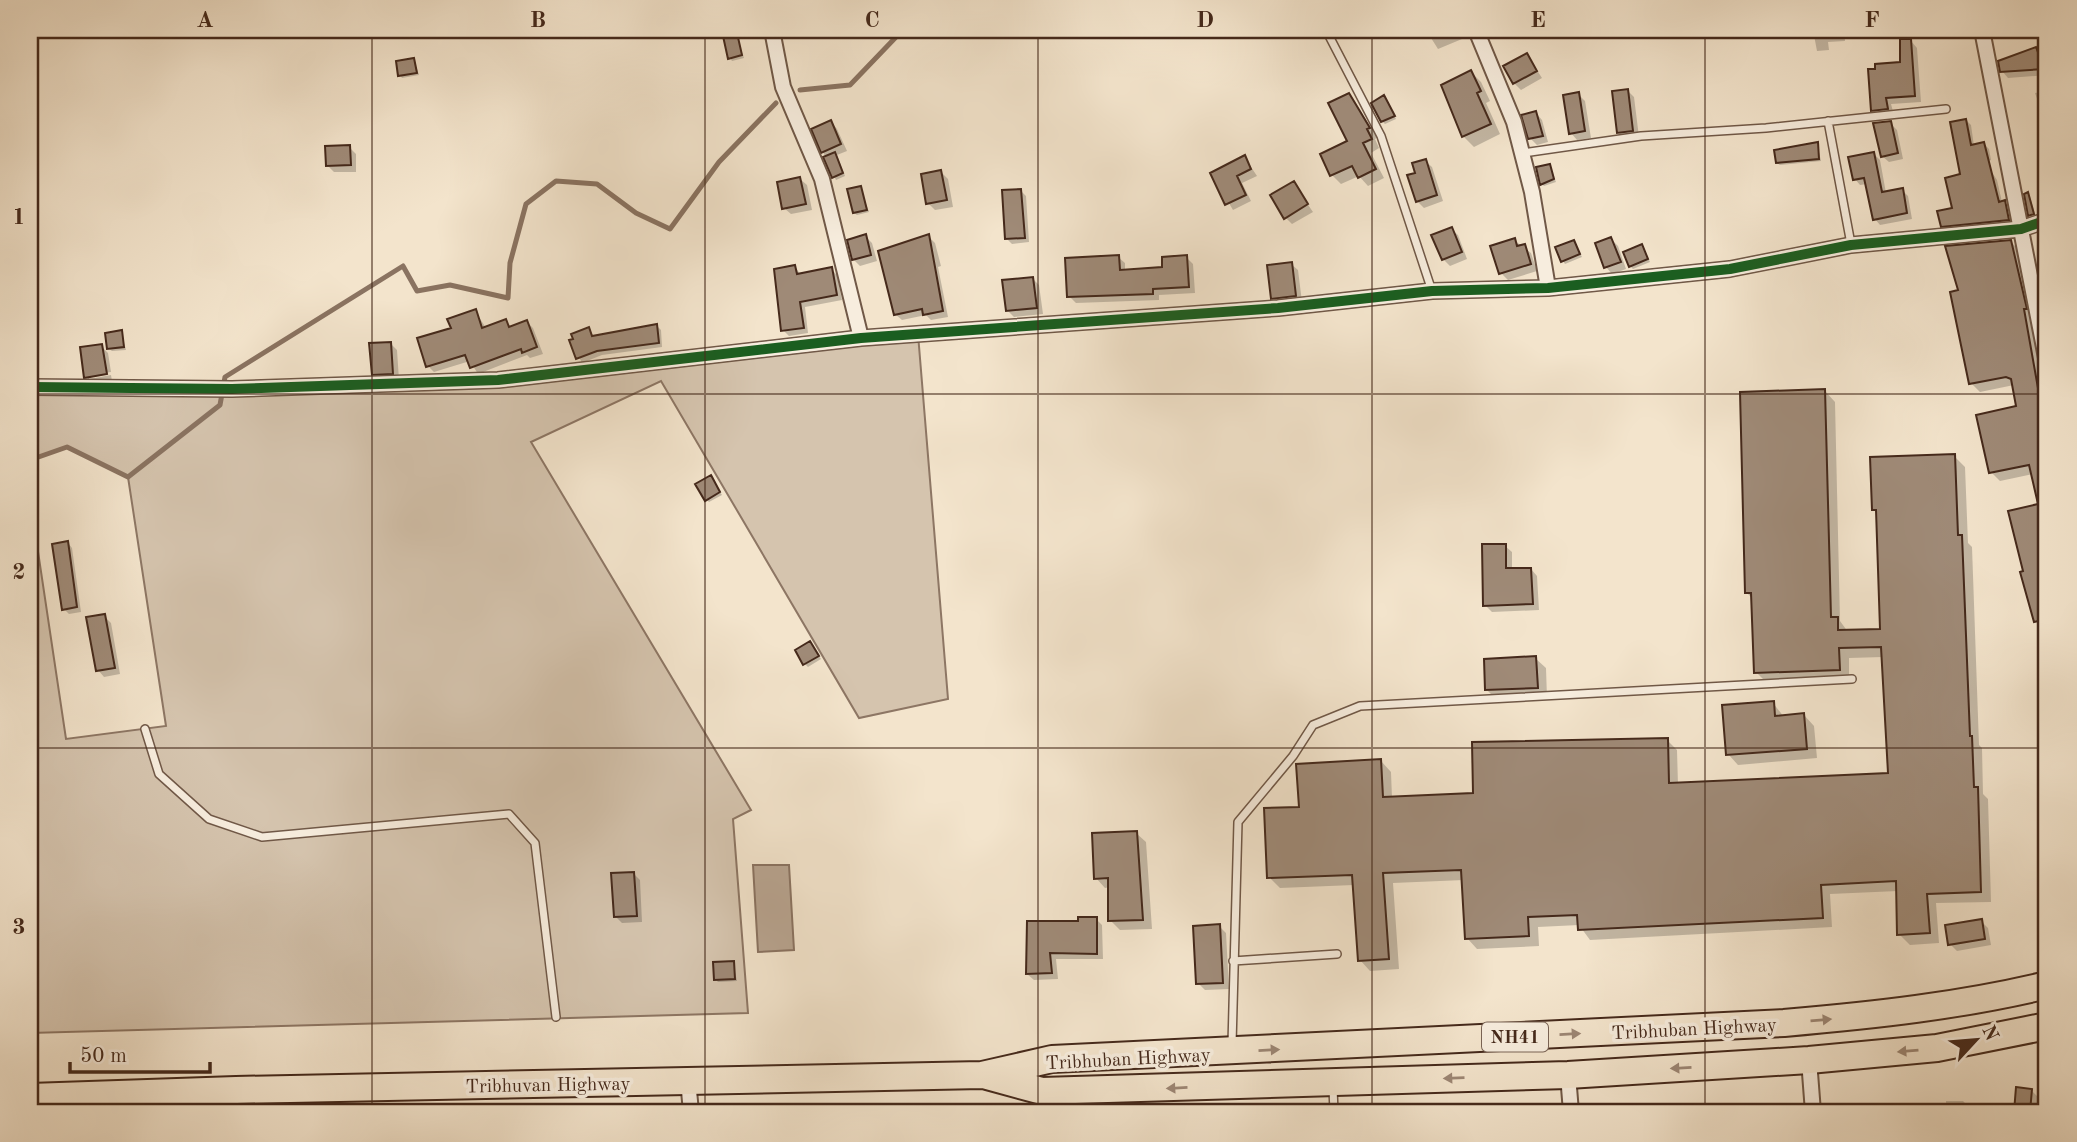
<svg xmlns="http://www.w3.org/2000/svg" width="2077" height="1142" font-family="'Old Standard TT',serif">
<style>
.green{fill:#d5c4ae;stroke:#8d7664;stroke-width:2}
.water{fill:#b8a490;stroke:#8a7361;stroke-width:2}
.shadow{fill:#0003}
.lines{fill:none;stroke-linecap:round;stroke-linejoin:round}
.stream{stroke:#8a7361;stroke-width:5}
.building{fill:#9f8a77;stroke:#45291b;stroke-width:2}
.lane-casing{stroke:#705847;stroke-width:10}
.street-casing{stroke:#705847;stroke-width:18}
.highway-casing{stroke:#45291b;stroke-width:30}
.lane{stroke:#f7edde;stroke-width:7}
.street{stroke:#f7edde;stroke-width:14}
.highway{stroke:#f3e4cc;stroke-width:26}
.cycleway-casing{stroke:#f7edde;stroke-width:15}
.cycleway{stroke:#1b5e20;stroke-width:10}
.oneway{fill:#9c8674}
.grid{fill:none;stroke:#45291b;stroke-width:2;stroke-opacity:0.55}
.labels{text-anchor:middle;stroke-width:7;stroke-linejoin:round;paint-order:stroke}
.shield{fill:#f7edde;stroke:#7a6456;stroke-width:2}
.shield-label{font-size:18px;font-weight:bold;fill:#45291b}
.street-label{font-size:19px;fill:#45291b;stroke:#f7edde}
.neatline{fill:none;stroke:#45291b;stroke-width:2.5}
.grid-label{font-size:23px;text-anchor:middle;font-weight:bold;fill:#45291b}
</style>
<rect width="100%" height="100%" fill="#f3e4cc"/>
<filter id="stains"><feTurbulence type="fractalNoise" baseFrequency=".00286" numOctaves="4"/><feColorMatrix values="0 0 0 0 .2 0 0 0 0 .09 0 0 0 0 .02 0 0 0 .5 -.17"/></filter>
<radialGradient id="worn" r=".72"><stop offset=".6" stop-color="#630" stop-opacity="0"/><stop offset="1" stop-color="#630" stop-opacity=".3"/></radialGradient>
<!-- green -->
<path class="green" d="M918,334L948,699L859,718L661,381L531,442L751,810L733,819L748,1013L30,1033V498L66,739L166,726L128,477L67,447L30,460V387L498,380Z"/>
<!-- water -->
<path class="water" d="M753,865H789L794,950L758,952Z"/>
<!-- shadow -->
<path class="shadow" d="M1426,30H1459L1462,39L1438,49Z
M1813,30H1844L1845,41L1828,42L1829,50L1817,51Z
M736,35L744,58L732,61L730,58Z
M1911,41L1917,48L1921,102L1891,104L1894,115L1879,117L1872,110L1902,63Z
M2036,49L2043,56L2047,75L2008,78L2002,71Z
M1527,55L1542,78L1521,90L1514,83Z
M414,60L419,75L402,78L400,75Z
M1471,72L1481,82L1490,101L1486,103L1500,134L1474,147L1463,136L1443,85Z
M1628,91L1634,97L1639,137L1625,139L1618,132Z
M2047,91V127L2035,93Z
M1578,94L1585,101L1591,138L1577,140L1571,133Z
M1348,95L1378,137L1375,139L1379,148L1371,153L1384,178L1368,186L1359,176L1341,184L1332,175L1322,155L1350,142Z
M1384,98L1396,119L1385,124L1382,121Z
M1536,113L1542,120L1548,142L1537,145L1530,138Z
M1966,120L1971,125L1974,146L1984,144L1989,149L1991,160L1985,162L1997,180L2002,202L2010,206L2013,225L1947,231L1942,226L1954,209L1962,176Z
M831,122L837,129L847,151L837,155L845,176L836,180L823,152Z
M1890,123L1897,130L1903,159L1889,162L1882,156Z
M1817,144L1821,161L1780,165L1777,163Z
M349,147L356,154V172H334L328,166Z
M1874,154L1880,160L1886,193L1902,190L1908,196L1912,219L1880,225L1875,219L1867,184L1860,185L1855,179Z
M1245,158L1257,176L1242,183L1251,201L1233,210L1212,174Z
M1425,161L1432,167L1443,201L1424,208L1417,201V174Z
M1549,166L1556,182L1544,186L1542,184Z
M941,172L948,179L953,207L935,210L928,203Z
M800,179L807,185L812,210L791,214L784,208Z
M1293,183L1313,212L1292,224L1286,218Z
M860,188L869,212L857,215L854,213Z
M1021,191L1026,196L1029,242L1012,244L1007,239Z
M2026,195L2030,197L2036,217L2030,215Z
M1451,229L1458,235L1467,259L1450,266L1443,259Z
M865,236L872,243L877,261L860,266L853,259Z
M928,236L935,243L941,266L938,267L948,317L931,320L926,315L902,320L895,314Z
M1611,239L1618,246L1626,269L1612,274L1606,267L1597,244Z
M1514,240L1531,253L1537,271L1508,280L1501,273L1492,248Z
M2010,241L2019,250L2047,405V630H2045L2036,621L2025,572L2040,505L2033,474L2000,481L1991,472L2018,408L2014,385L1980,392L1971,383L1960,291Z
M1574,242L1582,257L1565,264L1563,261Z
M1642,246L1650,262L1633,269L1630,266Z
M1118,257L1125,263V271L1164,268L1186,257L1193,264L1195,293L1159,295V300L1076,303L1069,296Z
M1291,264L1298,270L1302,302L1279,305L1273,298Z
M795,267L801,275L831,269L837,275L842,300L805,307L808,333L789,336L783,330Z
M1033,279L1039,285L1043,314L1014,317L1007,310Z
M475,311L486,328L506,321L512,328L527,322L533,328L543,354L530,358L527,355L478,374L470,361L434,372L428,366L453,329Z
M657,326L661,330L662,347L602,355L582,363L571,341L588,329L594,338Z
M121,332L126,350L112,351L109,349Z
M390,343L397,350L399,380L380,381L373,374Z
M101,346L108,353L111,372L89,375V379L111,375L112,381L93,383L86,377Z
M1825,391L1835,402L1840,621L1848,632L1882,631L1878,514L1873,509L1954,456L1965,467L1968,543L1972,547L1979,745L1982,748L1983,794L1988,799L1991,902L1936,903L1939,943L1910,945L1899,934L1898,891L1830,894L1832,927L1590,940L1579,925L1538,927L1539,946L1477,949L1467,938L1464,880L1393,883L1399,969L1370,971L1360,960L1354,885L1280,888L1269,877L1301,808L1381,761L1391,772L1392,798L1475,794L1667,740L1677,750L1678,785L1890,775L1883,657L1849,658V679L1766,682L1756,672L1753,599L1746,592Z
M713,480L722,495L709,502L707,500Z
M68,543L72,548L81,612L69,614L64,609Z
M1505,546L1512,552V570L1531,569L1537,576L1539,610L1492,612L1485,605Z
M104,616L111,623L120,674L104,677L98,670Z
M810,643L821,659L808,667L805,664Z
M1535,658L1546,668L1547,698L1497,700L1487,690Z
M1773,703L1784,717L1804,715L1814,726L1817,758L1738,765L1728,754Z
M1136,833L1146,842L1152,929L1120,930L1110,920V887L1105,888L1096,878Z
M633,873L640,880L642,922L622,923L615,916Z
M1096,919L1102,925L1103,959H1056L1058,979L1034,980L1027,974L1080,923Z
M1981,921L1988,928L1991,945L1957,951L1950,944Z
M1219,926L1226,933L1229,989L1205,990L1198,983Z
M733,963L737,981L718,982L716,980Z
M2017,1089L2031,1090L2044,1103V1112H2016Z
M1946,1101H1963L1974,1112H1946Z"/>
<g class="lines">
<!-- stream -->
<path class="stream" d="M800,90L850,85L897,36L898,30
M30,460L67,447L128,477L220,405L225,377L403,266L417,291L450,285L508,298L510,263L526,204L556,181L597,184L636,213L670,229L719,162L776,103"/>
</g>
<!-- building -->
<path class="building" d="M737,33L742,55L728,59L723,36Z
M1900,39H1911L1915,96L1886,98L1888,109L1871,111L1868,69H1875V64L1900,62Z
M2036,47L2044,69L2000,72L1998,61Z
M1527,53L1537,71L1513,84L1503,66Z
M414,58L417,73L398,76L396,61Z
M1471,70L1481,91L1477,93L1491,124L1462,137L1441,85Z
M1628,89L1633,131L1617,133L1612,91Z
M1579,92L1585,131L1569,134L1563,95Z
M1349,93L1370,128L1367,129L1372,139L1363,143L1376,169L1358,178L1352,166L1330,176L1320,154L1347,141L1328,103Z
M1384,95L1395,116L1381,122L1371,103Z
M1536,111L1543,136L1528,139L1521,115Z
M1966,119L1971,145L1984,142L1999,202L2005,200L2009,220L1941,227L1937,211L1952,208L1945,178L1960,174L1950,122Z
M831,120L841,144L821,153L811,129Z
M1891,121L1898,153L1881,157L1873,123Z
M1818,142L1819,159L1776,163L1774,150Z
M350,145L351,165L326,166L325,146Z
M835,152L843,173L832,178L823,157Z
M1874,152L1882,192L1903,188L1907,213L1873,220L1864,178L1853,180L1848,157Z
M1245,155L1251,169L1237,176L1246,195L1225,205L1210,173Z
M1426,159L1437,195L1416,202L1407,175L1415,173L1412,163Z
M1550,164L1554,179L1540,185L1536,167Z
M941,170L947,200L926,204L921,174Z
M800,177L806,204L782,209L777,182Z
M1294,181L1308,204L1284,219L1270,195Z
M861,186L867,210L853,213L847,189Z
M1021,189L1025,238L1005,239L1002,190Z
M2028,192L2034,214L2028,216L2024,194Z
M1452,227L1462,252L1442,260L1431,235Z
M866,234L871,255L852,260L847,240Z
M929,234L943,311L923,315L922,309L894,315L878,251Z
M1611,237L1621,262L1604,268L1595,243Z
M1515,238L1517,246L1525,244L1531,264L1499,274L1490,246Z
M1574,240L1580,254L1561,262L1555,247Z
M2011,240L2027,309H2024L2041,405L2045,404L2047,413V530L2040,532L2047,560V619L2034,622L2020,572L2023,571L2008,511L2038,504L2029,465L1989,473L1976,415L2016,406L2011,379L2006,377L1969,384L1950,292L1958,290L1945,246Z
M1642,244L1648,259L1629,267L1623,252Z
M1119,255L1120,270L1162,267V257L1187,255L1189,287L1153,289V294L1067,297L1065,258Z
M1292,262L1296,296L1271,299L1267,265Z
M795,265L797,274L832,267L837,295L800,302L804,328L781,331L774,269Z
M2047,272V305H2045L2039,274Z
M1033,277L1037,308L1006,311L1002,280Z
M476,309L482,328L506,319L509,327L527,320L537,347L522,353L521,349L470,368L465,355L426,367L417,338L451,328L447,319Z
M657,324L659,343L597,351L576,359L569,340L573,339L571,334L589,327L592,336Z
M122,330L124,347L107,349L105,333Z
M391,342L393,374L372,375L369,343Z
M102,344L107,374L84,378L80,347Z
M1825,389L1831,617H1838V630L1880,629L1876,510H1872L1870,457L1955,454L1958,535H1962L1970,736H1972L1974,787H1978L1981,892L1927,894L1930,933L1897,935L1896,881L1821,885L1823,918L1578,930L1577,915L1528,917L1529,936L1465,939L1461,870L1383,873L1389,959L1358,961L1352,875L1267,878L1264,808L1299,807L1296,764L1381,759L1383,797L1473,793L1472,742L1668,738L1669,783L1888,773L1881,647L1839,648L1840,670L1754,673L1751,593H1745L1740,392Z
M711,475L720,492L705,501L695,484Z
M68,541L77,607L62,610L52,544Z
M1482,544H1506V568H1531L1533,604L1483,606Z
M105,614L115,668L96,671L86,617Z
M810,641L819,656L803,665L795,650Z
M1536,656L1538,688L1485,690L1484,659Z
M1774,701L1775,716L1804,713L1807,749L1726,755L1722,705Z
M1137,831L1143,920L1108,921V878L1094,879L1092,833Z
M634,872L637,916L614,917L611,873Z
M1078,917H1097V954L1050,953L1052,973L1026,974L1027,921H1078Z
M1982,919L1985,939L1948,945L1945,925Z
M1220,924L1223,983L1196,984L1193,926Z
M734,961L735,979L714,980L713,962Z
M2016,1087L2032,1089L2030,1112H2014Z"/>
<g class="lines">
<defs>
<path id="lane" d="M1326,30L1381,136L1432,291
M1828,121L1851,244
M1523,153L1641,136L1766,128L1946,109
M145,729L159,774L209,819L262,837L509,814L535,843L556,1017
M1233,961L1337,954
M1232,1044L1238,822L1293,756L1313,725L1360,706L1852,679
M1333,1088L1334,1112"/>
<path id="street" d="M772,30L783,87L822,179L861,338
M1476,30L1514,122L1532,192L1548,288
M1982,30L2047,363
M30,387L232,389L498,380L861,338L1278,308L1432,291L1548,288L1730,269L1851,245L2021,229L2047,220
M1809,1060L1813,1112
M1568,1075L1571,1112
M688,1080L691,1112
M210,1092L213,1112"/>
<path id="highway" d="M987,1076L1042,1091L1568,1075L1809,1060L1937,1048L2047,1026
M30,1097L236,1090L982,1075L1052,1059L1784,1023C1874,1015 1960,1006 2047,985"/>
</defs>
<!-- lane casing -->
<use href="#lane" class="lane-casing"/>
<!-- street casing -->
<use href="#street" class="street-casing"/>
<!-- highway casing -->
<use href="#highway" class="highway-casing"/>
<!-- lane -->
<use href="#lane" class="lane"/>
<!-- street -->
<use href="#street" class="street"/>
<!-- highway -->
<use href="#highway" class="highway"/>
<defs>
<path id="cycleway" d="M30,387L232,389L498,380L861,338L1278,308L1432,291L1548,288L1730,269L1851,245L2021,229L2047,220"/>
</defs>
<!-- cycleway casing -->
<use href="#cycleway" class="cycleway-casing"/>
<!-- cycleway -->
<use href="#cycleway" class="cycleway"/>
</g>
<!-- one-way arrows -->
<defs><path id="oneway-solid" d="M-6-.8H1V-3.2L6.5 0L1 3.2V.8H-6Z" transform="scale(1.75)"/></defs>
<g class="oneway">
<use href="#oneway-solid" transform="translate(1821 1020) rotate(-5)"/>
<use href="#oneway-solid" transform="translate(1570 1034) rotate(-3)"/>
<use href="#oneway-solid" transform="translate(1269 1050) rotate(-3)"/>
<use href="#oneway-solid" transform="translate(1908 1051) rotate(175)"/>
<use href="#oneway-solid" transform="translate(1681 1068) rotate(177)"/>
<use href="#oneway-solid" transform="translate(1454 1078) rotate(178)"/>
<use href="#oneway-solid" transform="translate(1177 1088) rotate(177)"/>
</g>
<!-- grid -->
<path class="grid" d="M372,30V1112M705,30V1112M1038,30V1112M1372,30V1112M1705,30V1112M30,394H2047M30,748H2047"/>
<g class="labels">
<!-- shield labels -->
<rect class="shield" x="1482" y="1022.5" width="66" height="29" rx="5"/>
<g class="shield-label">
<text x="1515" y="1043">NH41</text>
</g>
<!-- street labels -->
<g class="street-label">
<text transform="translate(1694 1028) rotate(-3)" y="7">Tribhuban Highway</text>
<text transform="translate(1128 1058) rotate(-3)" y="7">Tribhuban Highway</text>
<text transform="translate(548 1084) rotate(-1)" y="7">Tribhuvan Highway</text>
</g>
</g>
<!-- margin -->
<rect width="2077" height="1142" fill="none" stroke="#f3e4cc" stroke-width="77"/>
<!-- north arrow -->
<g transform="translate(1976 1040) rotate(64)" stroke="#f7edde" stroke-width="5" paint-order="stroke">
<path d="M0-5L12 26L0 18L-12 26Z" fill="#45291b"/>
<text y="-10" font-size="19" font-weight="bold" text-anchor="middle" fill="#45291b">N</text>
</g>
<!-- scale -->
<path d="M70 1062v10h140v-10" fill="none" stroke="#45291b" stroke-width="3.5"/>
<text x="80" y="1062" font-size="21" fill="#45291b" stroke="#f7edde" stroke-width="5" paint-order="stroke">50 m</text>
<rect x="38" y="38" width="2000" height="1066" class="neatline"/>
<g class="grid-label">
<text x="205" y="27">A</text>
<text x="538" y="27">B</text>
<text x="872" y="27">C</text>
<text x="1205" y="27">D</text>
<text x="1538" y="27">E</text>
<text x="1872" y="27">F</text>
<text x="19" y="224">1</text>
<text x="19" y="579">2</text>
<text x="19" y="934">3</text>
</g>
<rect width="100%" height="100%" filter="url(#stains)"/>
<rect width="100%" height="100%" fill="url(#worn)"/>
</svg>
